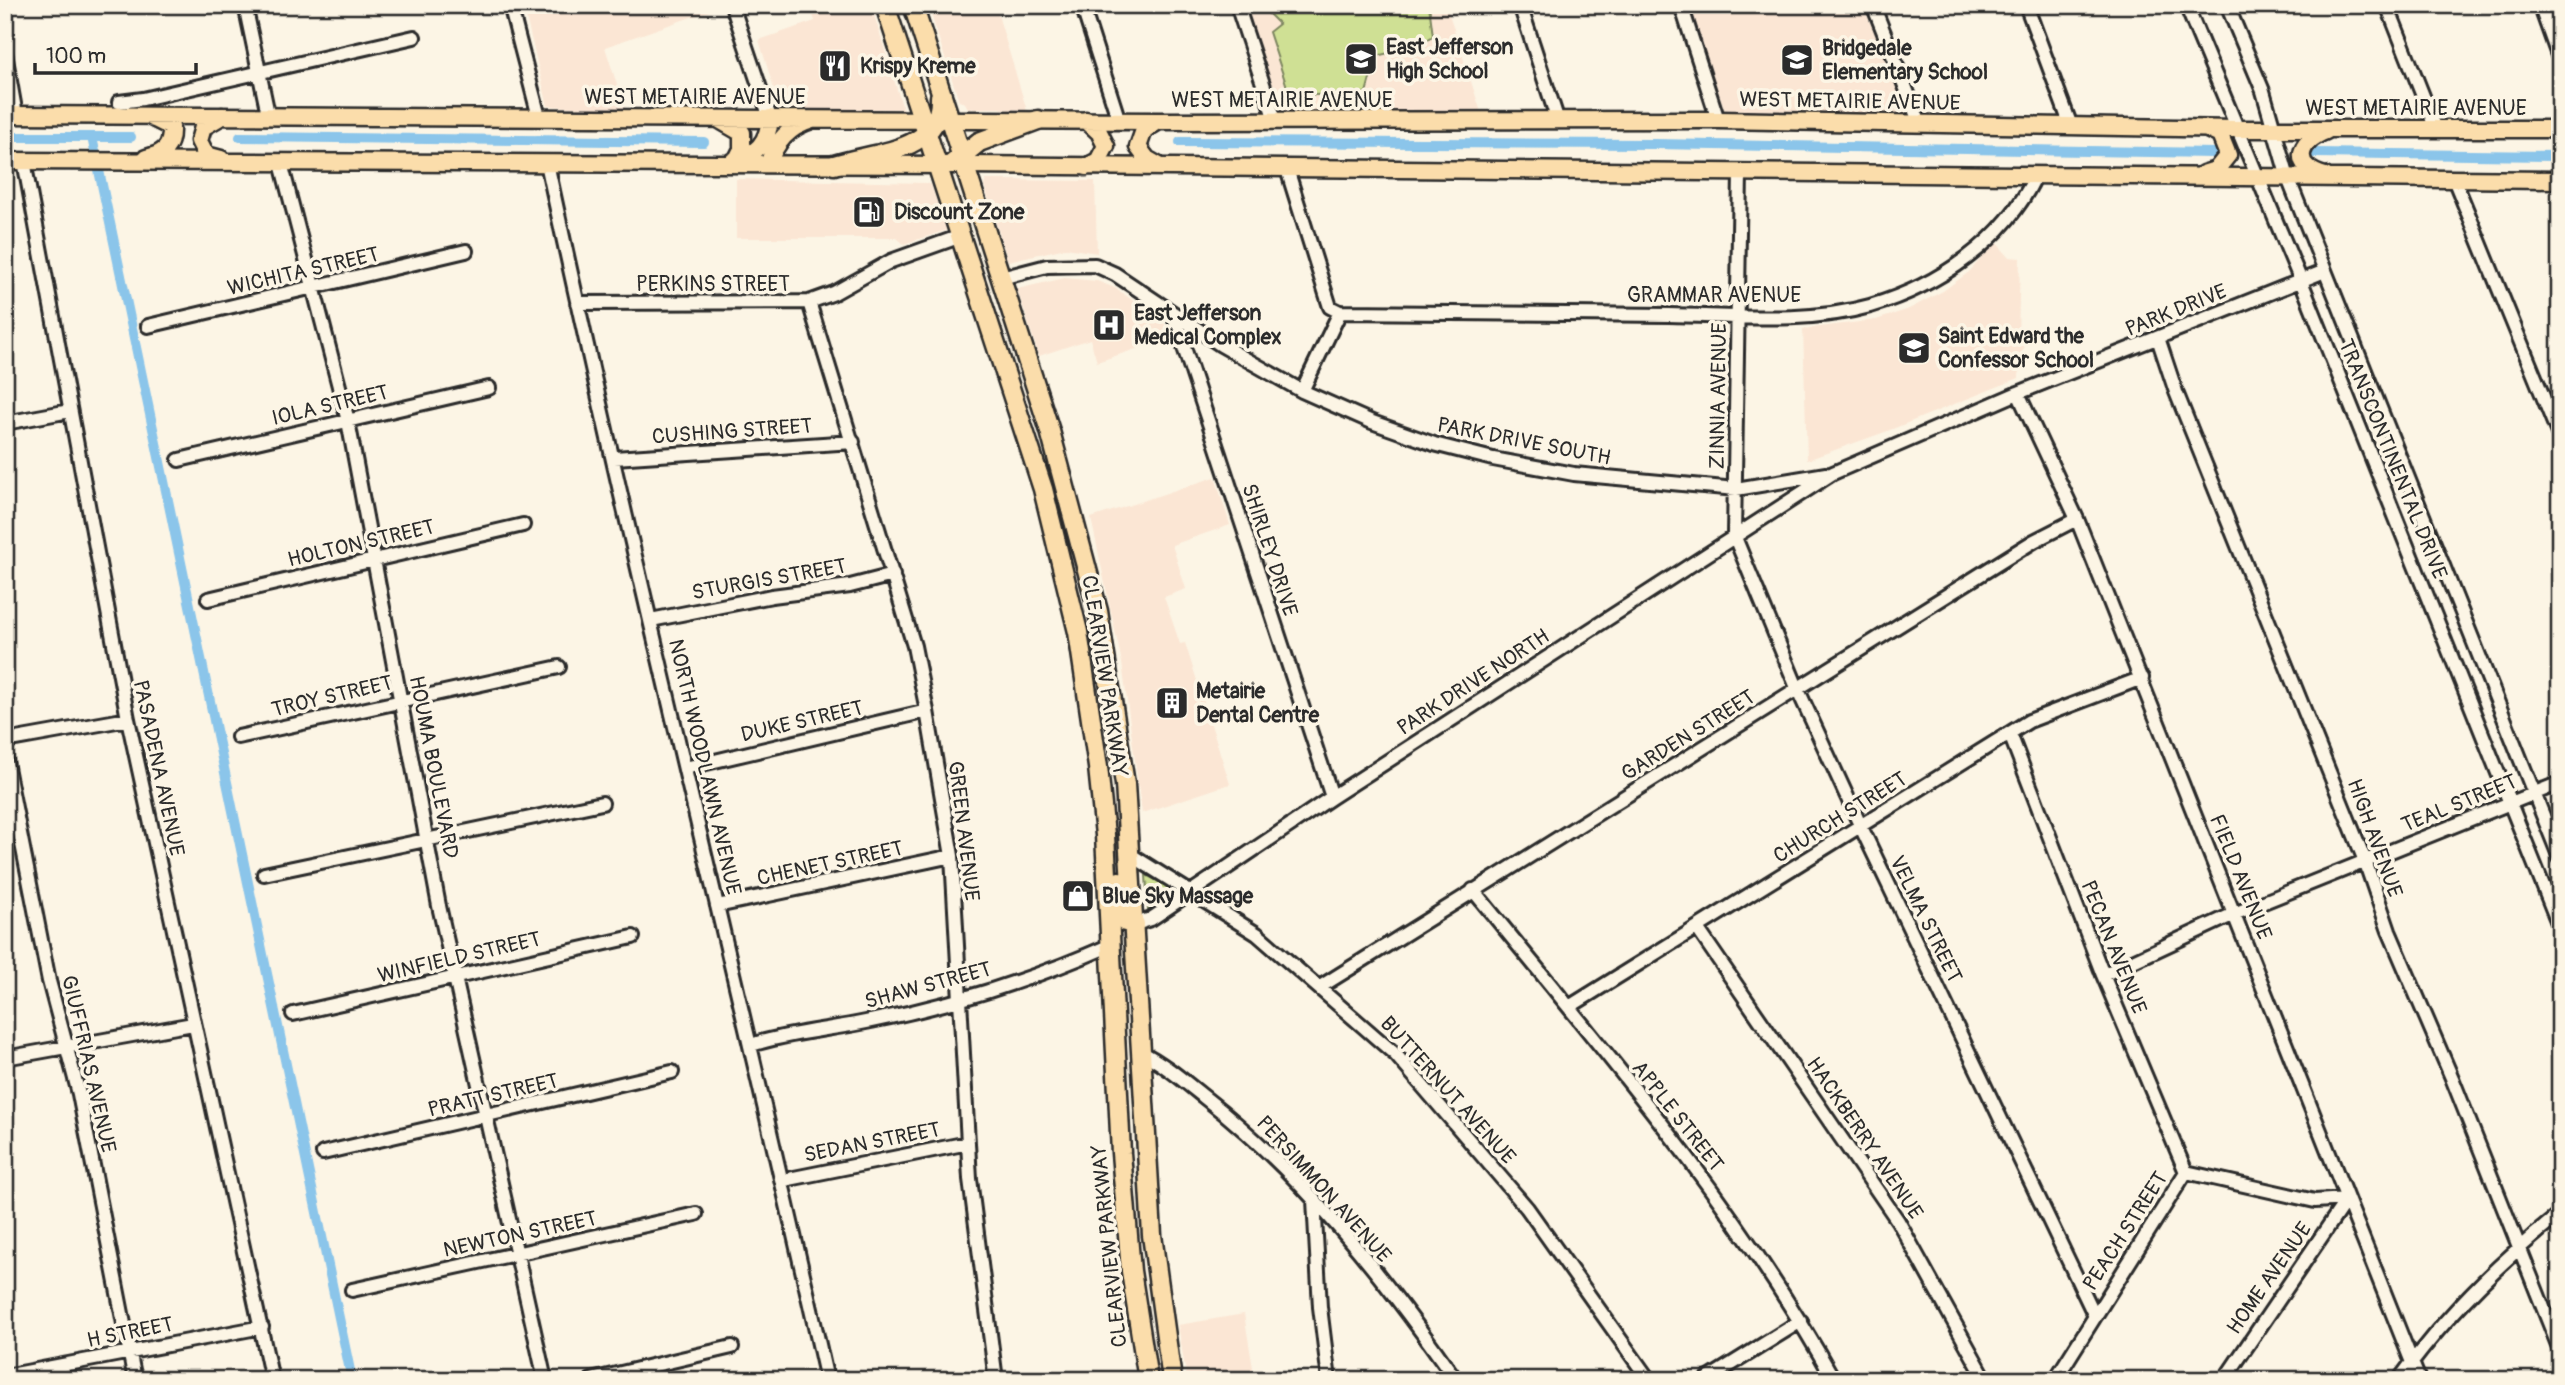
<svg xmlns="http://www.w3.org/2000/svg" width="2565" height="1385" font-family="Pangolin,sans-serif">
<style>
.built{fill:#fbe6d4}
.grass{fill:url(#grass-tufts);stroke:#7d8660;stroke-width:2}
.park{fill:#cfe094;stroke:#7d8660;stroke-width:2}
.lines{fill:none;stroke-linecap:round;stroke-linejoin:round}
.canal{stroke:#8bc5ea;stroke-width:10}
.minor-casing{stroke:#2b2b2b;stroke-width:18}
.major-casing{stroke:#2b2b2b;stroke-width:21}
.highway-casing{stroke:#2b2b2b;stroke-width:23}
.minor{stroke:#fcf5e5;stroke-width:12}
.major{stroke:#fbddab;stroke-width:16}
.highway{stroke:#fbddab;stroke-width:18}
.labels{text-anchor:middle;stroke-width:7;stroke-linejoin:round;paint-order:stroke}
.poi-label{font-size:21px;font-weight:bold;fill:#2b2b2b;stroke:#fcf5e5;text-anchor:start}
.street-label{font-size:21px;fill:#2b2b2b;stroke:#fcf5e5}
</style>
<defs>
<pattern id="grass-tufts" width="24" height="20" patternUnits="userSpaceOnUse" patternTransform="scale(1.75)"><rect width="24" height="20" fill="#cfe094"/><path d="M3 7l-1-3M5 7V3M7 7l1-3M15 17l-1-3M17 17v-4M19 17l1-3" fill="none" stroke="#b2c080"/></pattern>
</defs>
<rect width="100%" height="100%" fill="#fcf5e5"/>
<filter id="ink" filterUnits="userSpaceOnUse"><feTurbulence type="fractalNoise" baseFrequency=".0143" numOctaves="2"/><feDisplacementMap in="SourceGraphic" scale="14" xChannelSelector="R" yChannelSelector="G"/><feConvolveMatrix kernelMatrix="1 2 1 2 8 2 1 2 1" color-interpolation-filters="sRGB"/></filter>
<g filter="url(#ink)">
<!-- built -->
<path class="built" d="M523,5H726L605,47L625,110L548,106Z
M810,5H871L903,109H780L759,40L815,21Z
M928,5H995L1028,114L999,108H968L965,103L959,101Z
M1240,5H1446L1481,112L1275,113Z
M1689,5H1863L1908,116L1726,115Z
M736,179L927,183L931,185L947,230L904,244L897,238H736Z
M986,180L1095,181L1097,253L1066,248L1008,261L984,185Z
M1996,242L2009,257L2020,258L2018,339L2020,345L2025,346L2020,357H2031L2030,361H2020L2019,378L1885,432L1807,460L1803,329L1876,320L1909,309L1943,291L1969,272Z
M1065,278L1097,281L1115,288L1164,322L1169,338L1097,362L1090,339L1039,356L1017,289Z
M1215,477L1230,525L1172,545L1186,589L1164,597L1180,644L1185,643L1230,784L1142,813L1122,663L1091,518Z
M1244,1314L1255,1380H1187L1178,1325Z"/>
<!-- grass -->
<path class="grass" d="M1146,875L1177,890L1151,910H1148Z"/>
<!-- park -->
<path class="park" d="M1260,5H1429L1433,36L1418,46L1376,56L1366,93L1290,96L1269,32L1279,24Z"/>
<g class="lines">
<!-- canal -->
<path class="canal" d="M5,137H131
M92,137L352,1380
M240,137L704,142
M1180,142L1655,144L2215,153
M2314,153L2560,156"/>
<defs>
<path id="minor" d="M245,5L268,114
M510,5L539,117
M732,5L770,118
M1082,5L1119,121
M1237,5L1275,120
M1520,5L1558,121
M1681,5L1718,120
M1873,5L1920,124
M2026,5L2071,126
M2186,5L2301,281L2560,928
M2227,5L2263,91L2288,178L2560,858
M2387,5L2436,129
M2540,5L2560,61
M5,53L16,115
M119,102L143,99L414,37
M24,161L128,719L272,1380
M281,163L348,421L439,906L545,1380
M547,163C634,570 736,974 827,1380
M1287,169L1330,307L1340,312C1450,313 1560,314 1669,315C1735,316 1806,324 1870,306C1938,286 2005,241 2036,175
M1740,173L1734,535L1798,690L1861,827L2094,1314
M2454,179L2560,438
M1001,278L1047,266L1095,265L1115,274L1221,345L1302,391L1372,422L1434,444L1493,459L1574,474L1736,489L1826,474
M809,302L914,646L927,711L952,856L970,1179L996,1380
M577,303L809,302L834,293L891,261L961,236
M1173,314L1332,797
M148,326L466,251
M2158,338L2176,392L2365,861L2389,931L2452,1078L2560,1350
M1302,391L1340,312
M2018,393L2077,519L2419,1380
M5,423L70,411
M614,458L853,442
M179,460L489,388
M208,599L523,525
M651,620L772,596L850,586L893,575
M2010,734L2103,975L2186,1172
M238,737L559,667
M5,741L128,719
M5,757L49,981L79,1094L135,1380
M685,768L927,711
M1131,855L1257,934L1396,1055L1527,1208L1649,1380
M264,874L602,803
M1473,890C1600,1046 1736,1203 1834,1380
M717,906L952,856
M1135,924L1151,919L1332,797L1833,473L2018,393L2325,271
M1697,928L1898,1221L1986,1380
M2103,975L2234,914L2560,783
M1320,987L2034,541L2077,519
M1569,1007L2029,721L2142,678
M293,1014L633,937
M751,1045C788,1033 827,1030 866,1022C949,1006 1034,979 1111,945
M1139,1051C1163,1063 1183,1080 1204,1097C1303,1174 1384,1277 1456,1380
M5,1058L193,1024
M323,1153L672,1072
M2186,1172L2315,1201L2347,1199
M784,1180L968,1143
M1314,1200L1320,1307L1329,1380
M352,1290L696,1214
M5,1376L262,1327
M591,1380L732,1347
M1706,1380L1801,1321
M2055,1380L2186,1172
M2224,1380L2347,1199
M2399,1380C2445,1316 2499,1262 2560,1214"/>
<path id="major" d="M5,115L1159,121L1718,120L2235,129H2560
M718,119L742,133V149L736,161
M1159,121L1144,130L1138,147L1147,159L1161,167
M146,158C164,154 172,147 171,127L149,116
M221,159L206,155L199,141L203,127L222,116
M5,161L962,165L2560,180
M733,161C757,154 768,143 770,118
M768,164C776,142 788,127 812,120
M1086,167L1098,161L1106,146L1099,132L1086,120
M2203,174L2216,170L2228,155L2220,135L2207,129
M2325,176C2291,167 2297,142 2326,131"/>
<path id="highway" d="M885,5L1043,489L1078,632L1098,767L1105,835L1121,1153L1131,1271L1148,1380
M913,5L1050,431L1098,611L1125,784L1152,1235L1172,1380
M952,164L979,142L1038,120
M834,165C873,152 942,153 940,97
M1119,881L1122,916L1125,922L1135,924"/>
</defs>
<!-- minor casing -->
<use href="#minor" class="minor-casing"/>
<!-- major casing -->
<use href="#major" class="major-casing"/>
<!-- highway casing -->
<use href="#highway" class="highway-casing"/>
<!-- minor -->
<use href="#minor" class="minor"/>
<!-- major -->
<use href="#major" class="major"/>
<!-- highway -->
<use href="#highway" class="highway"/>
</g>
</g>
<!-- icons -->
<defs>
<symbol id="school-square" viewBox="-11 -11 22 22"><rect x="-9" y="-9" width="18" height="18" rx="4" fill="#2b2b2b" stroke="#fcf5e5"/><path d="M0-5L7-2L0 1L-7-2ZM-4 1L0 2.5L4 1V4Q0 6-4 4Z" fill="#fff"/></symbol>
<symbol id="restaurant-square" viewBox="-11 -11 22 22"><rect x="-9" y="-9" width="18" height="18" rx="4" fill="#2b2b2b" stroke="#fcf5e5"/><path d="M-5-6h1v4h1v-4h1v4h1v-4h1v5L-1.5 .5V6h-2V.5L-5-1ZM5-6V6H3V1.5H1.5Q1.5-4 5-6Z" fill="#fff"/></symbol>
<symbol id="fuel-square" viewBox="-11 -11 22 22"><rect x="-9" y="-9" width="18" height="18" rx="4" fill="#2b2b2b" stroke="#fcf5e5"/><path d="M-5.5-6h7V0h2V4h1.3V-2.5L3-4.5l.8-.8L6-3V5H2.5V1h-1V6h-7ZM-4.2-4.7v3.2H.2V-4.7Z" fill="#fff"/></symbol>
<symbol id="hospital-square" viewBox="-11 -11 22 22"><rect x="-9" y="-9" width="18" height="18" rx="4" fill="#2b2b2b" stroke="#fcf5e5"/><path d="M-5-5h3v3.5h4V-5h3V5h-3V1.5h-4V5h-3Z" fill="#fff"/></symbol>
<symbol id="building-square" viewBox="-11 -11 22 22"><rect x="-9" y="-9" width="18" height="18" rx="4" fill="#2b2b2b" stroke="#fcf5e5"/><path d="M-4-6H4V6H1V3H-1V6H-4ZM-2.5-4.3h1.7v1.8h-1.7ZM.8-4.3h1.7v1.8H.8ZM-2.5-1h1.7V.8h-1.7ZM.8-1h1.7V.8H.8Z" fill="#fff"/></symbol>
<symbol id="shop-square" viewBox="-11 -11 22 22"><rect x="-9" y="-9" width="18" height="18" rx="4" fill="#2b2b2b" stroke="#fcf5e5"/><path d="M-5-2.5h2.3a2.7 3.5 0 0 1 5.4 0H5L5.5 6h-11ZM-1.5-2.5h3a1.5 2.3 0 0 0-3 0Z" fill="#fff"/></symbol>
</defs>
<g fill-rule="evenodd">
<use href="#school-square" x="1342" y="40" width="38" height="38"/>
<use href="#school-square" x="1778" y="41" width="38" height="38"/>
<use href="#restaurant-square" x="816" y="47" width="38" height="38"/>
<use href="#fuel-square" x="850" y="193" width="38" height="38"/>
<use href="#hospital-square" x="1090" y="306" width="38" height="38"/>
<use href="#school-square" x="1895" y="329" width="38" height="38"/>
<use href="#building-square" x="1153" y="684" width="38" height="38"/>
<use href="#shop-square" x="1059" y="877" width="38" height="38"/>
</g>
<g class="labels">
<!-- poi labels -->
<g class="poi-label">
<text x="1386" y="54">East Jefferson<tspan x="1386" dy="24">High School</tspan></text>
<text x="1822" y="55">Bridgedale<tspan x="1822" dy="24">Elementary School</tspan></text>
<text x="860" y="73">Krispy Kreme</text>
<text x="894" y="219">Discount Zone</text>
<text x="1134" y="320">East Jefferson<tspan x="1134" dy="24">Medical Complex</tspan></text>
<text x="1938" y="343">Saint Edward the<tspan x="1938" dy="24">Confessor School</tspan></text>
<text x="1196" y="698">Metairie<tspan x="1196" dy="24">Dental Centre</tspan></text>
<text x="1102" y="903">Blue Sky Massage</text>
</g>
<!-- street labels -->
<g class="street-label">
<text x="695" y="104">WEST METAIRIE AVENUE</text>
<text x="1282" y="107">WEST METAIRIE AVENUE</text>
<text transform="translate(1850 101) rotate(1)" y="7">WEST METAIRIE AVENUE</text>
<text x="2416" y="115">WEST METAIRIE AVENUE</text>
<text transform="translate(303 271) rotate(-13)" y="7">WICHITA STREET</text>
<text x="713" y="291">PERKINS STREET</text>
<text x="1714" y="302">GRAMMAR AVENUE</text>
<text transform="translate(2176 310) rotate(-22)" y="7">PARK DRIVE</text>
<text transform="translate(1718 396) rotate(-89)" y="7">ZINNIA AVENUE</text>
<text transform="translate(330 405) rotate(-13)" y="7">IOLA STREET</text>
<text transform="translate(732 431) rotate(-4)" y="7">CUSHING STREET</text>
<text transform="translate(1524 441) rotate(11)" y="7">PARK DRIVE SOUTH</text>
<text transform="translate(2393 459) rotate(68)" y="7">TRANSCONTINENTAL DRIVE</text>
<text transform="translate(361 543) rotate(-13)" y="7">HOLTON STREET</text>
<text transform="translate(1270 550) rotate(72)" y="7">SHIRLEY DRIVE</text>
<text transform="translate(769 579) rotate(-10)" y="7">STURGIS STREET</text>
<text transform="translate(1105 676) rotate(81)" y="7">CLEARVIEW PARKWAY</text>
<text transform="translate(1473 682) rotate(-33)" y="7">PARK DRIVE NORTH</text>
<text transform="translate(332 696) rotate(-13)" y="7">TROY STREET</text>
<text transform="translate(802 721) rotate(-13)" y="7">DUKE STREET</text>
<text transform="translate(1688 735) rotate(-32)" y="7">GARDEN STREET</text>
<text transform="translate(434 767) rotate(79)" y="7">HOUMA BOULEVARD</text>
<text transform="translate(705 767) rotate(77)" y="7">NORTH WOODLAWN AVENUE</text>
<text transform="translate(159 768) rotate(78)" y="7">PASADENA AVENUE</text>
<text transform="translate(2459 803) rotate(-22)" y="7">TEAL STREET</text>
<text transform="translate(1840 817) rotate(-32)" y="7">CHURCH STREET</text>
<text transform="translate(964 831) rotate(83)" y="7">GREEN AVENUE</text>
<text transform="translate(2375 838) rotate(70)" y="7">HIGH AVENUE</text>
<text transform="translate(830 863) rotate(-12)" y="7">CHENET STREET</text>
<text transform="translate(2241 877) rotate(68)" y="7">FIELD AVENUE</text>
<text transform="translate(1926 919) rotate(64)" y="7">VELMA STREET</text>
<text transform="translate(2114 947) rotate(68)" y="7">PECAN AVENUE</text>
<text transform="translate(459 957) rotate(-13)" y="7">WINFIELD STREET</text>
<text transform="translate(928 985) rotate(-15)" y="7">SHAW STREET</text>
<text transform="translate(89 1064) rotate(77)" y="7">GIUFFRIAS AVENUE</text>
<text transform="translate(1448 1090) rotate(48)" y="7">BUTTERNUT AVENUE</text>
<text transform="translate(493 1095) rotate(-13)" y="7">PRATT STREET</text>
<text transform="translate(1678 1116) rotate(52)" y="7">APPLE STREET</text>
<text transform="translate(1865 1138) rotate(56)" y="7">HACKBERRY AVENUE</text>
<text transform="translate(872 1142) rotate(-11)" y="7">SEDAN STREET</text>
<text transform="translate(1324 1189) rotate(48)" y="7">PERSIMMON AVENUE</text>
<text transform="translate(2125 1231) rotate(-57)" y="7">PEACH STREET</text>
<text transform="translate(520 1234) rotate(-12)" y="7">NEWTON STREET</text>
<text transform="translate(1109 1246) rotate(-96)" y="7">CLEARVIEW PARKWAY</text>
<text transform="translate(2269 1278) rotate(-55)" y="7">HOME AVENUE</text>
<text transform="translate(130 1332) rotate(-11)" y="7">H STREET</text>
</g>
</g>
<!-- margin -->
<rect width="2565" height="1385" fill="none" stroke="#fcf5e5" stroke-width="28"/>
<rect x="14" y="14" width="2537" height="1357" fill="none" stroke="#2b2b2b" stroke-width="2.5" filter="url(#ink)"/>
<!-- scale -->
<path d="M35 63v10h161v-10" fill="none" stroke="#2b2b2b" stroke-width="3.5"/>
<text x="46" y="63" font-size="21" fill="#2b2b2b" stroke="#fcf5e5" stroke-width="5" paint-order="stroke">100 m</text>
</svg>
